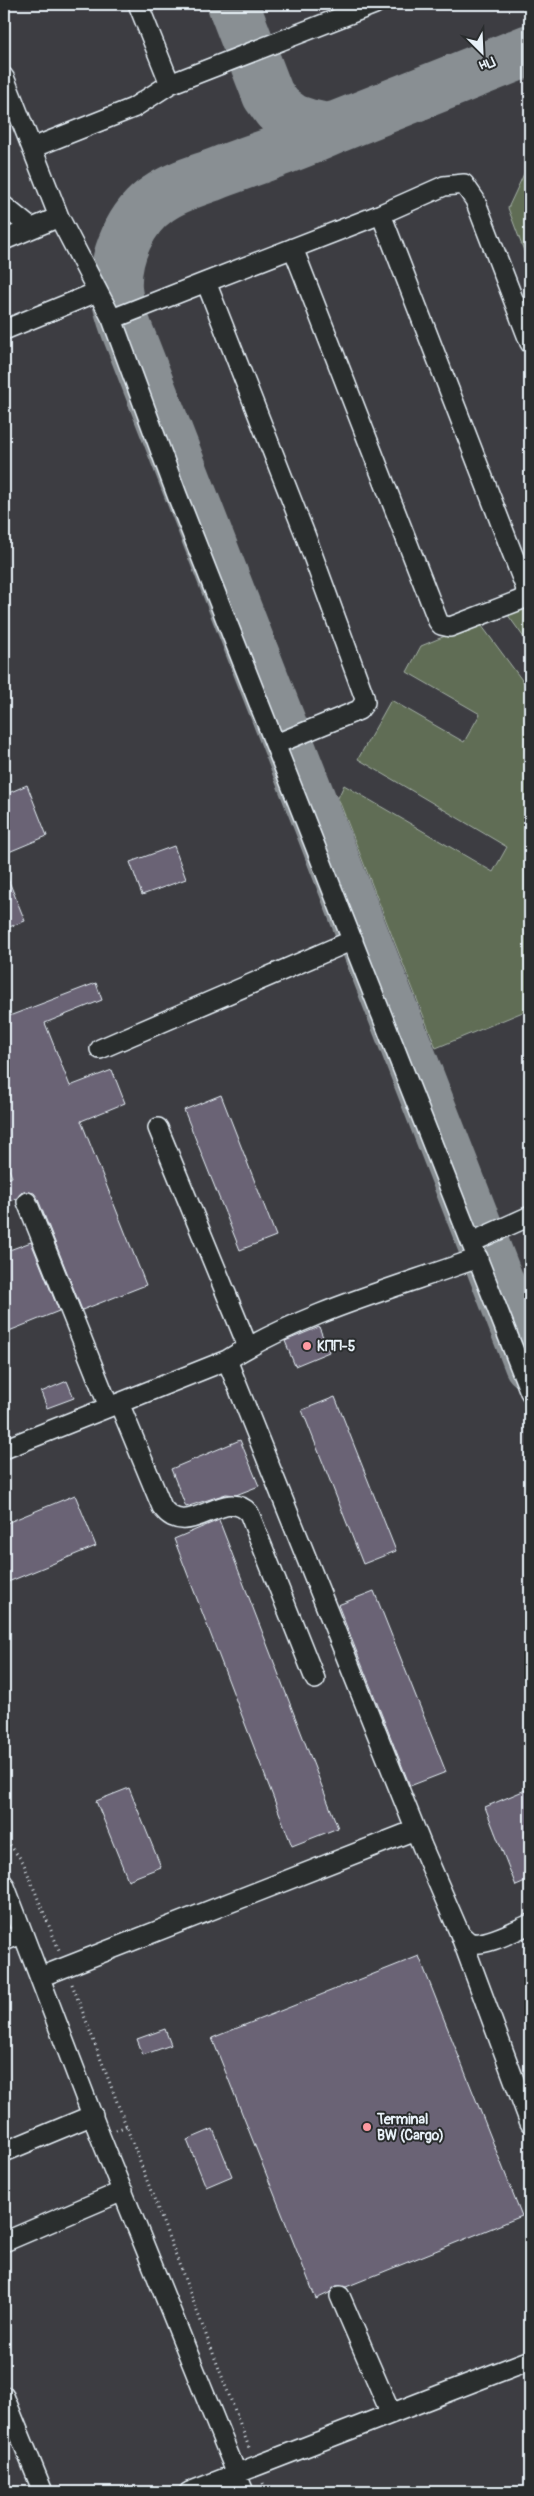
<svg xmlns="http://www.w3.org/2000/svg" width="534" height="2496" font-family="Pangolin,sans-serif">
<style>
.built{fill:#3d3e43}
.green{fill:#606d55;stroke:#a4afa6}
.lines{fill:none;stroke-linecap:round;stroke-linejoin:round}
.taxiway{stroke:#898f93;stroke-width:52}
.building{fill:#6a6475;stroke:#e8f1f8}
.minor-casing{stroke:#e8f1f8;stroke-width:22}
.path{stroke:#e8f1f8;stroke-width:3;stroke-dasharray:1 4;stroke-linecap:butt}
.minor{stroke:#2a2d2e;stroke-width:19}
.poi-dot{fill:#ff9aa2;stroke:#2a2d2e;stroke-width:2}
.labels{text-anchor:middle;stroke-width:4;stroke-linejoin:round;paint-order:stroke}
.poi-label{font-size:14px;font-weight:bold;fill:#e8f1f8;stroke:#2a2d2e;text-anchor:start}
</style>
<rect width="100%" height="100%" fill="#2a2d2e"/>
<filter id="ink" filterUnits="userSpaceOnUse"><feTurbulence type="fractalNoise" baseFrequency=".02" numOctaves="2"/><feDisplacementMap in="SourceGraphic" scale="10" xChannelSelector="R" yChannelSelector="G"/><feConvolveMatrix kernelMatrix="1 2 1 2 8 2 1 2 1" color-interpolation-filters="sRGB"/></filter>
<g filter="url(#ink)">
<!-- built -->
<path class="built" d="M4,4H530V2492H4Z"/>
<!-- green -->
<path class="green" d="M530,161V267L508,208Z
M530,601V646L505,611Z
M479,622L530,691V1009L436,1048L338,798L344,785L493,872L507,847L358,759L391,700L464,742L480,714L407,672L421,646Z"/>
<g class="lines">
<!-- taxiway -->
<path class="taxiway" d="M233,4L268,95L278,109L293,120L308,125L326,129L339,126L530,50
M339,126C298,146 253,159 210,176C193,182 173,188 158,199C131,217 114,256 116,289C118,308 125,326 132,343L530,1364"/>
</g>
<!-- building -->
<path class="building" d="M27,785L47,836L4,854V795Z
M174,846L186,879L142,895L130,862Z
M4,869L25,921L4,929Z
M96,983L102,1000L45,1023L70,1086L112,1070L125,1103L81,1121L146,1285L82,1310L37,1197L34,1193L23,1191L17,1198L4,1203V1180L12,1177L4,1157V1018Z
M221,1095L276,1236L240,1250L184,1110Z
M31,1242L59,1311L4,1333V1252Z
M319,1327L329,1352L295,1366L285,1341Z
M67,1381L74,1398L47,1408L41,1392Z
M335,1397L396,1551L363,1564L302,1410Z
M240,1440L259,1486L236,1495L226,1494L186,1507L171,1469Z
M75,1495L96,1546L8,1582L4,1571V1524Z
M219,1520L338,1828L292,1846L174,1539Z
M374,1591L446,1772L410,1786L338,1605Z
M129,1788L161,1867L128,1880L96,1801Z
M530,1788V1880L516,1886L485,1807Z
M419,1956L522,2216L346,2287L336,2286L329,2293L316,2299L212,2038Z
M165,2029L171,2045L143,2055L137,2039Z
M213,2129L232,2176L206,2187L187,2140Z"/>
<g class="lines">
<defs>
<path id="minor" d="M138,4L170,84
M4,77L59,217L112,319L206,282L306,537L364,696L365,702L359,710L276,744
M32,148L133,108L170,84L375,4
M4,206L31,228
M4,240L59,217
M293,248L438,621L441,625L450,627L523,599L526,591L525,586L381,214
M206,282L381,214L444,186L464,184L475,200L530,343
M112,319L177,495L530,1392
M4,330L97,292
M100,1049L353,940
M158,1128L248,1347
M27,1202L109,1407
M472,1242L530,1216
M227,1360L422,1846L460,1934C462,1936 466,1940 469,1942C484,1948 516,1930 530,1924
M119,1403L162,1507C188,1543 224,1485 249,1513L315,1679
M4,1449L227,1360C301,1313 395,1288 478,1258
M4,1884L100,2136L244,2492
M460,1934L530,2123
M4,1941L22,1934
M40,1977L415,1830
M4,2152L93,2115
M4,2242L123,2191
M340,2296L391,2414
M4,2396L43,2492
M189,2492L530,2360"/>
</defs>
<!-- minor casing -->
<use href="#minor" class="minor-casing"/>
<!-- path -->
<path class="path" d="M4,1837L23,1862L59,1950
M72,1984L250,2450
M116,2130L127,2126
M263,2483L267,2492"/>
<!-- minor -->
<use href="#minor" class="minor"/>
</g>
</g>
<!-- markers -->
<g class="poi-dot">
<circle cx="307" cy="1346" r="5"/>
<circle cx="367" cy="2127" r="5"/>
</g>
<g class="labels">
<!-- poi labels -->
<g class="poi-label">
<text x="317" y="1351">КПП-5</text>
<text x="377" y="2124">Terminal<tspan x="377" dy="16">BW (Cargo)</tspan></text>
</g>
</g>
<!-- margin -->
<rect width="534" height="2496" fill="none" stroke="#2a2d2e" stroke-width="20"/>
<rect x="10" y="10" width="514" height="2476" fill="none" stroke="#e8f1f8" stroke-width="2" filter="url(#ink)"/>
<!-- north arrow -->
<g transform="translate(482 52) rotate(156)" stroke="#2a2d2e" stroke-width="4" paint-order="stroke">
<path d="M0-4L9 19L0 12L-9 19Z" fill="#e8f1f8"/>
<text y="-8" font-size="14" font-weight="bold" text-anchor="middle" fill="#e8f1f8">Пн</text>
</g>
</svg>
